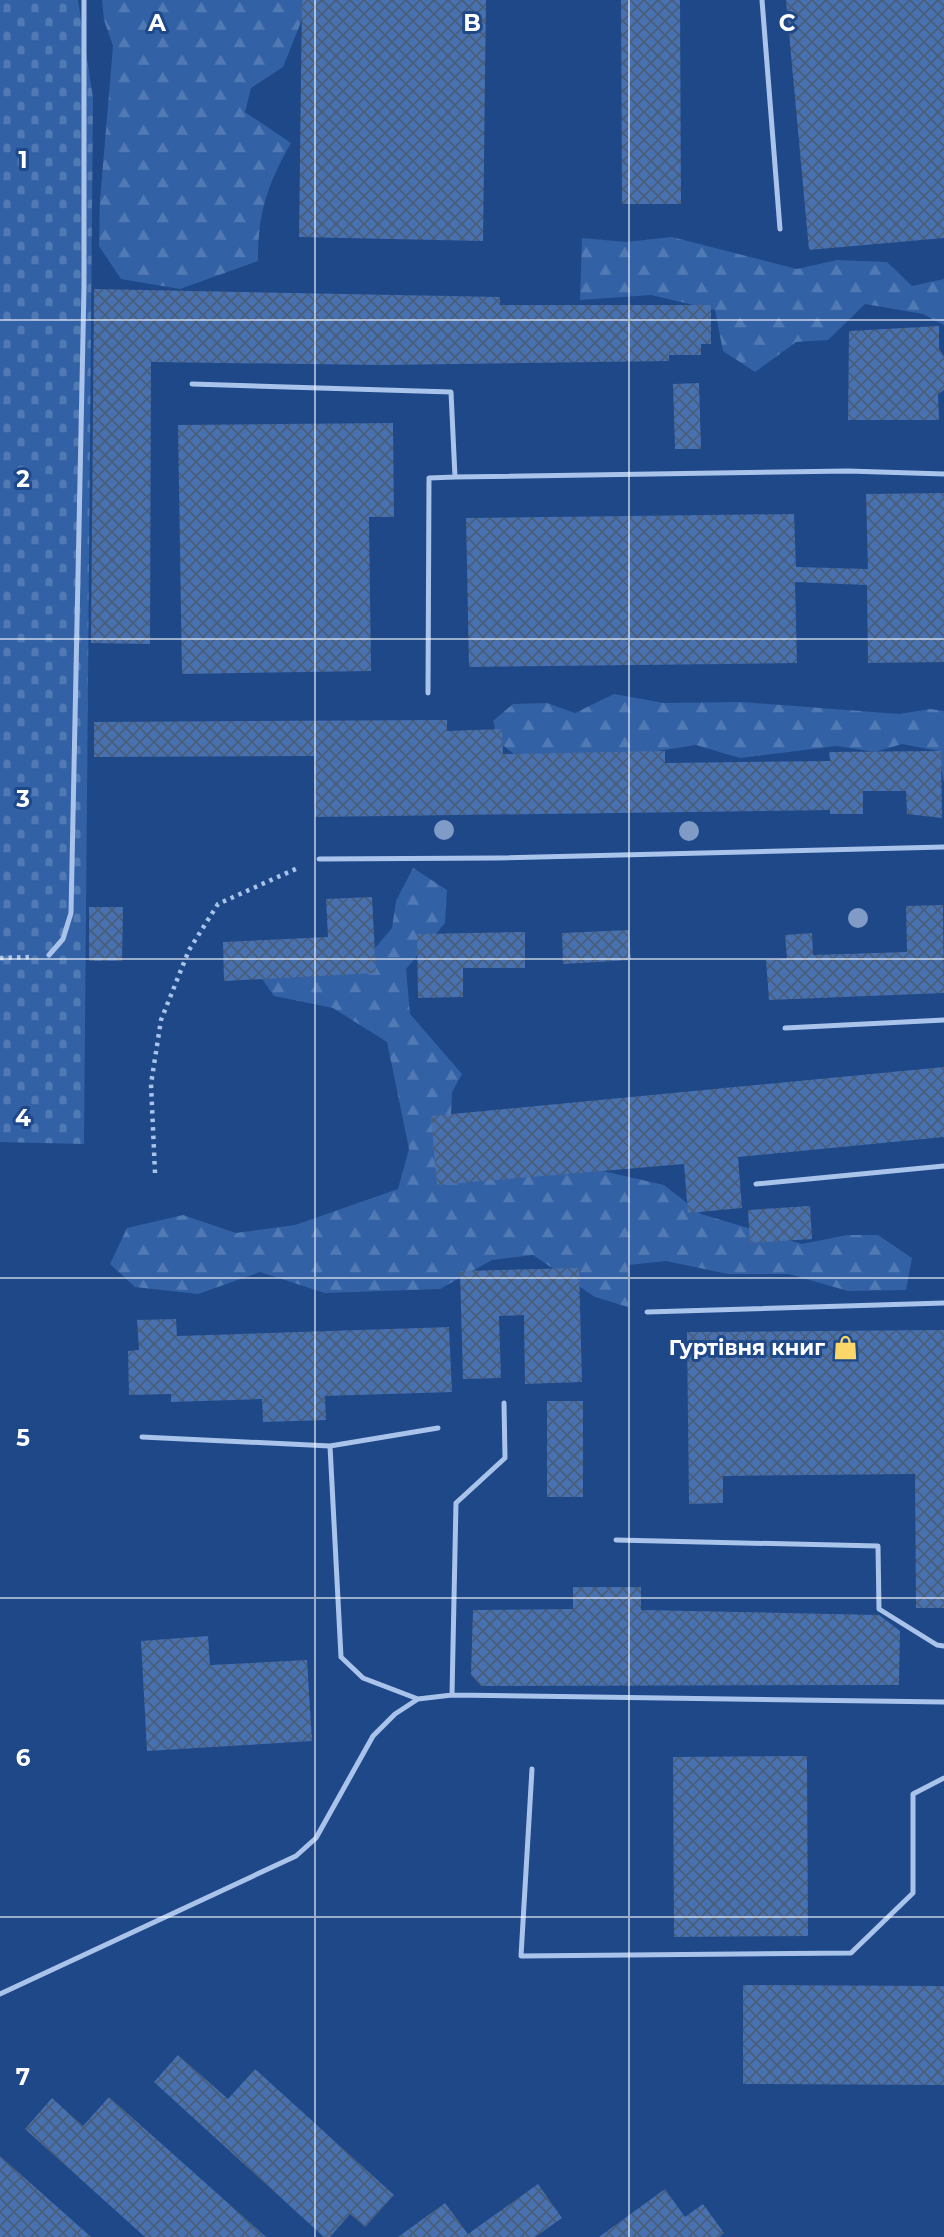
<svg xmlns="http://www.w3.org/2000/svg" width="944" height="2237" font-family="Montserrat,sans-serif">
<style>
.forest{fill:url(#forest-firs)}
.cemetery{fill:url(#cemetery-stones)}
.building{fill:url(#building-cross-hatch)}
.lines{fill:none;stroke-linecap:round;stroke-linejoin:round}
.path{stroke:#a9c3eb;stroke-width:4.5;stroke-dasharray:3.5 5;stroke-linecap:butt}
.service{stroke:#a9c3eb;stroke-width:5}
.tree{fill:#7f9bc6}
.grid{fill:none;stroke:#fff;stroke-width:2;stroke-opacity:0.55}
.labels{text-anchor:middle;stroke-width:6;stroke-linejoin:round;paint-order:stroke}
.poi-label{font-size:21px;font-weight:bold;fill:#fff;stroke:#1e4888;text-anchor:end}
.grid-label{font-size:23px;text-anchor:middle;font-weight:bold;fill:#fff;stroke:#1e4888;stroke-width:6;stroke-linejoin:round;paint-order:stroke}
</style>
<defs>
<pattern id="forest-firs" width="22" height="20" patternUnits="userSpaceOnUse" patternTransform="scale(1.75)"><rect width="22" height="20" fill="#3261a6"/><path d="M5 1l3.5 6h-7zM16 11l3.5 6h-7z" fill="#5179b3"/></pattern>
<pattern id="cemetery-stones" width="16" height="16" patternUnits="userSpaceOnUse" patternTransform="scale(1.75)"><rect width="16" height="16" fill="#3261a6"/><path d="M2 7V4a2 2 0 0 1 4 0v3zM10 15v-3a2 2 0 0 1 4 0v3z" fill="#5179b3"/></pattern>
<pattern id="building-cross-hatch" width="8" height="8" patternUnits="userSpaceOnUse" patternTransform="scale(1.75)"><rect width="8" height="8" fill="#4771b1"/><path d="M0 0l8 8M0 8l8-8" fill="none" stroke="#4a5d79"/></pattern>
</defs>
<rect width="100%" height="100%" fill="#1e4888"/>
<!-- forest -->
<path class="forest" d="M102,0H304L303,17L283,67L251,88L245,112L291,143C267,185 258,213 258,261L180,289L121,279L99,246L100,200L113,46L104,20Z
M672,237L797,269L837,260L887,262L912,286L944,279V325L923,314L865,304L828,340L796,342L755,372L723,351L715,310L651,295L580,300L582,238L626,242Z
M614,694L664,703L742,702L899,714L930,709L944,711V783L938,751L902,744L875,752L837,746L740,758L696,745L626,756L564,753L525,763L499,742L493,721L513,704L547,703L575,713Z
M413,868L447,890L445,923L406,969L410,1014L462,1074L452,1092L450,1136L664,1185L701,1214L802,1244L847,1235H878L912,1258L906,1290L848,1291L789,1274H728L666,1261L628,1265V1307L595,1297L533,1255L492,1260L440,1289L325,1293L260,1272L198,1294L135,1287L110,1264L127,1228L183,1215L236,1233L295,1225L398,1189L409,1149L387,1042L333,1008L274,996L258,973L364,961L392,928L396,901Z"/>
<!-- cemetery -->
<path class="cemetery" d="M0,0H78L93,98L84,1144L0,1142Z"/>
<!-- building -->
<path class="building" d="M302,0H486L483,241L299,237Z
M621,0H680L681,204H622Z
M786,0H944V238L809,250Z
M94,289L500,297V305H711V344H701V355H669V361L380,365L151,362L150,644L91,643Z
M939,326V349L944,356V390L938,394L939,420H848L849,331Z
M699,383L701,449H675L673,384Z
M393,423L394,517H369L371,671L182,674L178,425Z
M944,493V662L868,663L867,585L795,582L797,663L469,667L466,518L794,514L796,567L868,569L866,494Z
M447,720V731L502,729L503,754L665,751V763L830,761L829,752L941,751L942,818L907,814L906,791H863V814H830V810L315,817L314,756L94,757V722Z
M372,897L376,973L224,981L223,942L328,937L326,899Z
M943,905L944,993L769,1000L766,960L787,959L785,935L812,933L813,955L907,952L906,906Z
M89,907H123L122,961H89Z
M629,930L631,960L563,964L562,933Z
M525,932V968H463V997L418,998L417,934Z
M944,1067V1137L738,1157L742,1208L688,1213L684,1164L437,1185L431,1116Z
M810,1206L812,1239L750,1243L748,1210Z
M579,1268L582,1382L525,1384L524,1315L499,1316L501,1378L463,1379L460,1271Z
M176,1319L177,1336L449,1327L452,1392L325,1396L326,1420L263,1422L262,1399L171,1402V1394L129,1395L128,1351L139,1350L137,1320Z
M944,1330V1608H916L915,1474L723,1476V1503L689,1504L687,1332Z
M547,1401H583V1497H547Z
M573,1587H641V1610L879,1615L900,1631L899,1685L481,1686L471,1675L473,1610L573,1609Z
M208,1636L210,1665L307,1660L312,1741L147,1751L141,1641Z
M807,1756L808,1936L674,1937L673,1757Z
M743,1985L944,1986V2085L743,2084Z
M178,2055L228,2099L255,2069L394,2195L365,2227L350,2214L330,2237H324L154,2082Z
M109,2097L266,2237H145L25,2129L52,2098L83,2126Z
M0,2156L91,2237H0Z
M538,2184L562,2218L535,2237H398L445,2203L468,2234Z
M665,2189L685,2217L703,2204L724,2233L719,2237H599Z"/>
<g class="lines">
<!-- path -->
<path class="path" d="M0,958L31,957
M155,1173L151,1084L161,1020L189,950L218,904L300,867"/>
<!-- service -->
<path class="service" d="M762,0L780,229
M192,384L451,392L455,477L848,471L944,474
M428,693L429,478L455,477
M319,859L496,858L944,847
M49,955L63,939L71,913L84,287V0
M785,1028L944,1020
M756,1184L944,1166
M647,1312L944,1303
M142,1437L330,1446L341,1657L363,1678L418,1699
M330,1446L438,1428
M616,1540L878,1546L879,1609L937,1645L944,1646
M452,1695L456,1503L505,1458L504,1403
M532,1769L521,1956L851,1953L913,1893V1794L944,1778
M0,1994L296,1856L316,1838L373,1736L395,1714L418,1699L452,1695L944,1702"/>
</g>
<!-- trees -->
<g class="tree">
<circle cx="444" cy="830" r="10"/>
<circle cx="689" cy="831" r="10"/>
<circle cx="858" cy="918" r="10"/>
</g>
<!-- grid -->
<path class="grid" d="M315,0V2237M629,0V2237M0,320H944M0,639H944M0,959H944M0,1278H944M0,1598H944M0,1917H944"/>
<!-- icons -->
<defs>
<symbol id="shop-bare" viewBox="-9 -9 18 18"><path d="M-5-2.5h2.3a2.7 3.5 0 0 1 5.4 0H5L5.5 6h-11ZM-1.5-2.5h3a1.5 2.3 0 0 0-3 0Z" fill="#fad768" stroke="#1e4888" stroke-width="2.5" paint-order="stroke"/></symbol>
</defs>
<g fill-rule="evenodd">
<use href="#shop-bare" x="828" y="1330" width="35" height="35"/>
</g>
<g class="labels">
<!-- poi labels -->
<g class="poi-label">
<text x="825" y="1355">Гуртівня книг</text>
</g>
</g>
<g class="grid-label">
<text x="157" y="31">A</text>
<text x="472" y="31">B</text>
<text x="787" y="31">C</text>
<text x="23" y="168">1</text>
<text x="23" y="487">2</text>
<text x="23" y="807">3</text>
<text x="23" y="1126">4</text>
<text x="23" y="1446">5</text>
<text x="23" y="1766">6</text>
<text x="23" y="2085">7</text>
</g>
</svg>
